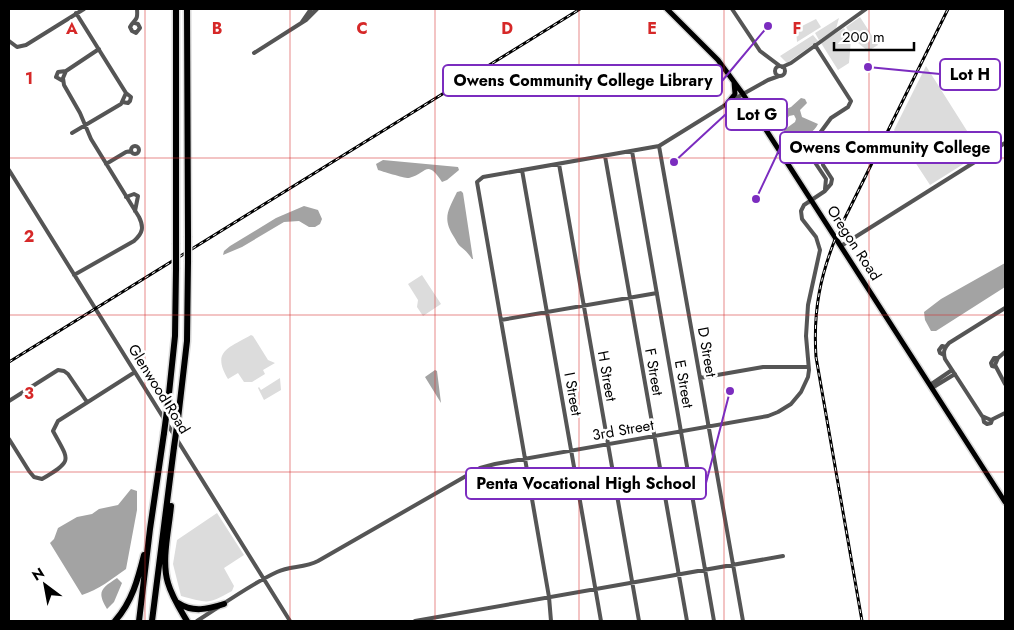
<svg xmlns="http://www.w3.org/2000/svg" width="1014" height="630" font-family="Jost,sans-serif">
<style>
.green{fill:#dcdcdc}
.water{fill:#a3a3a3}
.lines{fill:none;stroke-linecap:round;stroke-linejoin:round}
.major-casing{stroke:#dbdbdb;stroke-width:8}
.highway-casing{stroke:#dbdbdb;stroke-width:9}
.minor{stroke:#555;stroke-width:4}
.major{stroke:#000;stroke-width:5}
.highway{stroke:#000;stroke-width:6}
.rail-casing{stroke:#000;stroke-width:3}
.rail{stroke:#fff;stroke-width:1;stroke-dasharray:4;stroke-linecap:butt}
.highway-bridge-casing{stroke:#dbdbdb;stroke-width:9;stroke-linecap:butt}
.highway-bridge{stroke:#000;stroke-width:6}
.grid{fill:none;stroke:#d62828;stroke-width:1;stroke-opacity:0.55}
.labels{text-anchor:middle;stroke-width:5;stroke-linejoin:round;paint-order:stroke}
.street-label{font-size:15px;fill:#000;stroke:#fff}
.grid-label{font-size:16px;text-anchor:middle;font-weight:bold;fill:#d62828;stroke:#fff;stroke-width:5;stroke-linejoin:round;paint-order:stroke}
.leader{fill:none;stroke:#7b2cbf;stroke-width:2}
.callout-dot{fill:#7b2cbf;stroke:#fff;stroke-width:2}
.callout{fill:#fff;stroke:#7b2cbf;stroke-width:2}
.callout-label{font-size:16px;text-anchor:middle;font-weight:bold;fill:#000}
</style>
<rect width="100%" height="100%" fill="#fff"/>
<!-- green -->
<path class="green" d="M860,17L878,45L868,51L853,39L846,27Z
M839,18L836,29L819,40L815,33Z
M816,19L821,27L797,42L796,29Z
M844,28L851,40L849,63L838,70L821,43Z
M813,35L818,41L791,60L787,63L780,56Z
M926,66L981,153L930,185L894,130Z
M422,275L441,304L423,316L417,307L418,300L408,284Z
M251,335L253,336L268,360L275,363L263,370L265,374L252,382H244L238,373L228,379C211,351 229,348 251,335Z
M280,378L281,390L264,400L258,388L259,387L261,390Z
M217,513L244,555L224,568L234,586L232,591C207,605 209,603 181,596L173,564L177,540Z"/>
<!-- water -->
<path class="water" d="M801,98L805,99L807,103L800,110L802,117L818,124C812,136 798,141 785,134L784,130L795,122L796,119L794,115L789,116L786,121L780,124L775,121L773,116L774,114L791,107Z
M383,160L458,167L459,170L447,180L442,182C426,158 427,174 409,178C407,179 381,171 378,170L376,164Z
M461,191L463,193L473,259H472C468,253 466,251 461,247C458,245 456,240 454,237C442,218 448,211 457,192Z
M304,206L318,210L322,219L320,224L315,227H309L299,221L284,222L242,247L223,255L224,251L230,246L276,218Z
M1005,263V287L936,331H931L925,320L924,312L941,299Z
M435,370L437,371L441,403L425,377Z
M131,489L137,491V510L126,569C112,579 98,590 82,595L50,543L54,539L58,528L77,517L92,514L99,509L118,505Z
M117,578L122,583L114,602L107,609C96,591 102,588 117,578Z"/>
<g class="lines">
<defs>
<path id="major" d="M667,9L718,60L743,94L1005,502
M726,105L735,94L734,82"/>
<path id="highway" d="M176,9V243
M187,9L188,236
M168,403L175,336L176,269
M178,419L187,341L188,262
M171,506C169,529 161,561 168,583C172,597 180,609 187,621
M178,603C193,613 208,609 224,604
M115,621C132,602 138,579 144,555
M139,621L150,529L164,433
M152,621L174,447"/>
</defs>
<!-- major casing -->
<use href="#major" class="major-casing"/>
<!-- highway casing -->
<use href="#highway" class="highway-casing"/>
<!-- minor -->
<path class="minor" d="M732,9L760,51L780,66
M76,13L126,93L131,97L130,101L128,103L122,102
M302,22L311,9
M135,23L138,24L140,28L136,33L132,31L130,27C135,18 138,22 137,9
M9,41L17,47L26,45L84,9
M815,45L851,101L848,107L831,118L817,137L804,146L826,179L825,189
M254,53L306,20L317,9
M775 71a5 5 0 1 1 10 0a5 5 0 1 1-10 0Z
M782,67L791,63L866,9
M66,71L63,78L64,85L80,113L91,139L139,217C144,227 143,233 134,241L74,275
M63,81L56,77L58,72L66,71L99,49
M72,133L121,104L126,93
M131 150a4 4 0 1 1 8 0a4 4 0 1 1-8 0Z
M659,146L743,621
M632,151L714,621
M605,156L687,621
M106,164L126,152L131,151
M559,164L639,621
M9,170L290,621
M522,170L601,621
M126,197L134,194L138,196L135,211
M841,246L1005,143
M1005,308L949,343C944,348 943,352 945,359L982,416L991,420L1005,413
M501,320L657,293
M1005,352L998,358L995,365L1005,384
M944,355L940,353L939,350L942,346L946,347
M996,367L992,366L991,363L994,358H998
M700,378L763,367H808
M930,385L952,370
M932,388L955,374
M9,401L58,370L64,371L68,374L87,402
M983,417L984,422L987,424L991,423L992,420
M9,439L29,471L34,477L42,479C74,460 69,461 53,431L58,421L135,372
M197,621C222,605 251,584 277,572C290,566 305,568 318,561L480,468L495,464L768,416L778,412L791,404L801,392L808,377L809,370L806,336L808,305L820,250L816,237L802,219L801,211L804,205L825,191L831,184L832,179L823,165
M415,621L783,556
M551,621L549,597L477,182L483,177L659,146L743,94L768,80L779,76"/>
<!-- major -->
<use href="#major" class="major"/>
<!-- highway -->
<use href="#highway" class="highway"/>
<defs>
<path id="rail" d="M9,362L580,9
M862,621L816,357C813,311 820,275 838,232L948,9"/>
</defs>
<!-- rail casing -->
<use href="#rail" class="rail-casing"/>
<!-- rail -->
<use href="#rail" class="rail"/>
<defs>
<path id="highway-bridge" d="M188,236V262
M176,243V269
M164,433L168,403
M174,447L178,419"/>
</defs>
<!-- highway-bridge casing -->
<use href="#highway-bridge" class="highway-bridge-casing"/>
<!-- highway-bridge -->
<use href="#highway-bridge" class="highway-bridge"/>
</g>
<!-- grid -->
<path class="grid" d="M145,9V621M290,9V621M435,9V621M579,9V621M724,9V621M869,9V621M9,158H1005M9,315H1005M9,472H1005"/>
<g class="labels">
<!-- street labels -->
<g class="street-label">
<text transform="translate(854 243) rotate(57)" y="5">Oregon Road</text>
<text transform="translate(707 352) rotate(80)" y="5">D Street</text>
<text transform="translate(654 372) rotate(80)" y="5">F Street</text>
<text transform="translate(607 376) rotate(80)" y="5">H Street</text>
<text transform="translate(684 384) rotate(80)" y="5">E Street</text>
<text transform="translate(159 389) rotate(58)" y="5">Glenwood Road</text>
<text transform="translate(573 394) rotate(80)" y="5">I Street</text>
<text transform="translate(623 430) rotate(-10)" y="5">3rd Street</text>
</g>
</g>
<g class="grid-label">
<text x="72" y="34">A</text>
<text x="217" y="34">B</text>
<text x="362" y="34">C</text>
<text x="507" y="34">D</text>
<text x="652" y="34">E</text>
<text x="797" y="34">F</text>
<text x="29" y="84">1</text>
<text x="29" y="242">2</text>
<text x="29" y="399">3</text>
</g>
<!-- callouts -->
<path class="leader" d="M868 67L940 74M768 26L722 81M674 162L726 114M756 199L780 148M730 391L706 483"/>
<g class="callout-dot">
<circle cx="868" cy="67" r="5"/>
<circle cx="768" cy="26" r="5"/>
<circle cx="674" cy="162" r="5"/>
<circle cx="756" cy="199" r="5"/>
<circle cx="730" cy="391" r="5"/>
</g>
<g class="callout">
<rect x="940" y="59" width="60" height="31" rx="5"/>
<rect x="443" y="65" width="279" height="31" rx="5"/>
<rect x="726" y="99" width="61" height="31" rx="5"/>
<rect x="780" y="132" width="221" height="31" rx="5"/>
<rect x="466" y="468" width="240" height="31" rx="5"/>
</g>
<g class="callout-label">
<text x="970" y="80">Lot H</text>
<text x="583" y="86">Owens Community College Library</text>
<text x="757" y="120">Lot G</text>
<text x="890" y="153">Owens Community College</text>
<text x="586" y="489">Penta Vocational High School</text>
</g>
<!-- border -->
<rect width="1014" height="630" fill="none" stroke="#000000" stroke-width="20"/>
<!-- north arrow -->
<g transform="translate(45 585) rotate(328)" stroke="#ffffff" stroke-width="4" paint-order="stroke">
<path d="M0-4L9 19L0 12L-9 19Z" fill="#000000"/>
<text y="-8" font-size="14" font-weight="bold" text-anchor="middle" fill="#000000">N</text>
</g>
<!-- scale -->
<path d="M834 42v8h80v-8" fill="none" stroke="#000000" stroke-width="2.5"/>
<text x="842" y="42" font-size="15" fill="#000000" stroke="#ffffff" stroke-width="4" paint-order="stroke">200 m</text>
</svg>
